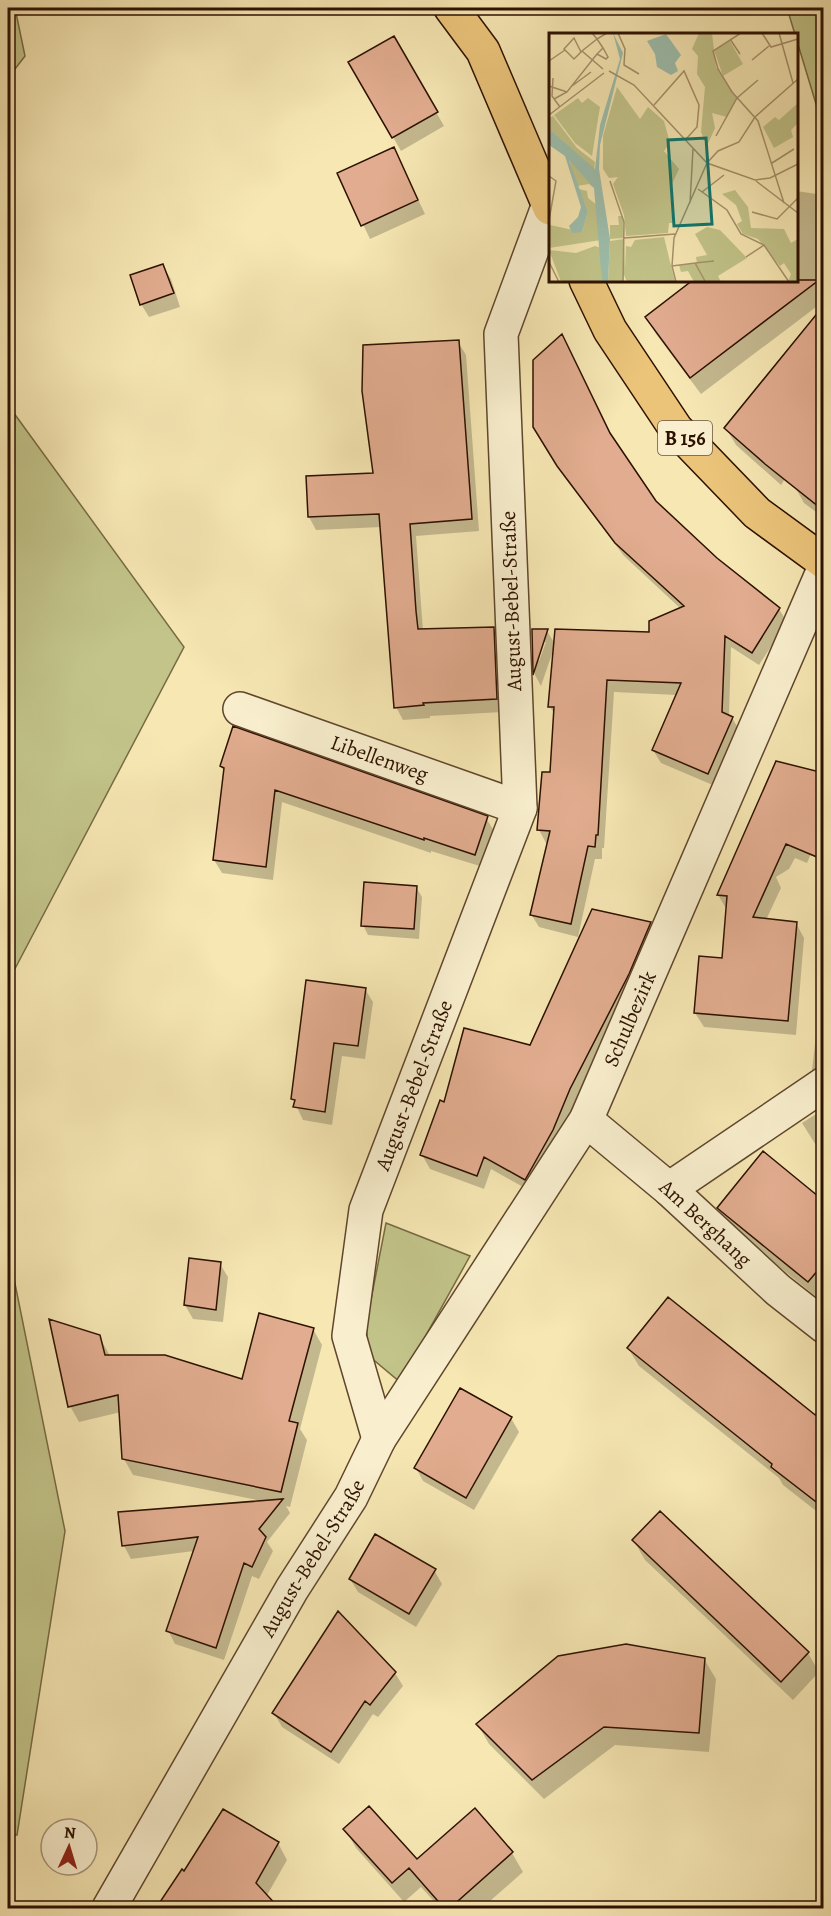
<svg xmlns="http://www.w3.org/2000/svg" width="831" height="1916" font-family="Alegreya,serif">
<style>
.green{fill:#c2c489;stroke:#786a44;stroke-width:1.5}
.shadow{fill:#0003;fill-rule:evenodd}
.building{fill:#e1ac8f;stroke:#2d1100;stroke-width:1.5}
.lines{fill:none;stroke-linecap:round;stroke-linejoin:round}
.minor-casing{stroke:#5f462d;stroke-width:36}
.major-casing{stroke:#2d1100;stroke-width:36}
.minor{stroke:#f9efce;stroke-width:33}
.major{stroke:#ebc47a;stroke-width:33}
.labels{text-anchor:middle;stroke-width:5;stroke-linejoin:round;paint-order:stroke}
.shield{fill:#f9efce;stroke:#6a543e;stroke-width:1.5}
.shield-label{font-size:20px;font-weight:bold;fill:#2d1100}
.street-label{font-size:21px;fill:#2d1100;stroke:#f9efce}
.inset-road{fill:none;stroke:#a6916b;stroke-width:1.5}
.view{fill:#0f766e;fill-opacity:0.15;stroke:#0f766e;stroke-width:3}
.inset-edge{fill:none;stroke:#2d1100;stroke-width:3}
</style>
<rect width="100%" height="100%" fill="#f6e7b3"/>
<filter id="stains"><feTurbulence type="fractalNoise" baseFrequency=".00333" numOctaves="4"/><feColorMatrix values="0 0 0 0 .2 0 0 0 0 .09 0 0 0 0 .02 0 0 0 .5 -.17"/></filter>
<radialGradient id="worn" r=".72"><stop offset=".6" stop-color="#630" stop-opacity="0"/><stop offset="1" stop-color="#630" stop-opacity=".3"/></radialGradient>
<!-- green -->
<path class="green" d="M8,8H15L25,56L8,78Z
M787,8H823V127Z
M8,405L184,647L8,982Z
M386,1223L470,1256L400,1382L369,1356L366,1325Z
M8,1249L65,1531L17,1835H8Z"/>
<!-- shadow -->
<path class="shadow" d="M394,38L444,126L401,151L350,62Z
M394,149L425,214L370,239L339,174Z
M796,191L824,195V301L701,394L656,334L647,317L796,280Z
M163,266L171,279L180,307L149,317L141,304Z
M458,342L466,355L479,531L416,536L423,631L493,629L501,642L503,712L430,716V718L403,720L396,707L381,527L316,530L309,517L374,475Z
M824,419L781,485L736,445L726,428Z
M542,441H613L655,502L716,559L779,609L787,622L759,665L731,647L729,716L732,718L740,731L715,786L661,763L653,750L677,695L614,692L604,848H602V859H595L578,937L539,927L531,914L548,843H546L539,830L551,774L555,715L550,707L554,648L541,686L535,675L533,630L547,631L555,644L650,634L681,609L624,556L566,479ZM543,642H546L539,661L537,660Z
M824,456V518L804,503L795,487Z
M221,766L486,818L494,831L483,867L431,851V853L282,802L273,880L222,873L214,860L225,773Z
M824,774V823L807,863L795,858L789,869L776,877L781,888L766,920L796,923L804,938L796,1035L704,1027L695,1013L724,959L727,910L718,895Z
M416,887L422,897L419,939L368,935L363,925Z
M650,924L658,937L532,1192L491,1169L484,1189L430,1169L422,1155L445,1104L531,1047Z
M365,989L373,1002L365,1059L342,1056L332,1125L303,1120L293,1099Z
M817,1027L824,1028V1080L819,1082L812,1070Z
M824,1109V1158L802,1123Z
M824,1203V1303L729,1226L718,1208Z
M220,1264L228,1277L223,1322L193,1319L185,1305Z
M313,1329L322,1345L300,1429L307,1440L290,1507L286,1506L290,1513L267,1542L273,1551L259,1579L252,1576L224,1660L175,1644L168,1630L194,1551L131,1559L124,1546L262,1501L133,1475L124,1459L121,1412L79,1422L70,1406L99,1336L110,1356L243,1381Z
M628,1348L813,1415L824,1403V1520L820,1514L783,1485L779,1478L639,1366Z
M511,1418L519,1432L474,1510L423,1481L416,1468Z
M634,1541L808,1653L819,1672L793,1700L645,1560Z
M434,1570L442,1584L416,1627L358,1592L350,1579Z
M704,1659L716,1679L709,1752L615,1745L544,1799L489,1744L478,1725Z
M395,1673L403,1686L378,1717L373,1714L339,1764L282,1727L274,1713Z
M345,1829L417,1861L512,1853L523,1872L482,1908H440L421,1887L404,1902L356,1848Z
M278,1843L287,1860L266,1897L277,1908H158L182,1871L185,1873Z"/>
<!-- building -->
<path class="building" d="M394,36L438,112L392,138L348,62Z
M394,147L418,200L361,226L337,173Z
M163,264L174,293L140,305L130,275Z
M693,280H819L690,378L645,317Z
M824,305V511L765,464L724,428Z
M562,334L610,433L656,501L717,558L780,608L752,653L725,636L722,712L733,717L708,774L652,750L681,683L607,680L598,835H596L595,847L588,846L571,924L530,915L550,831L537,830L542,772H550L554,707H548L555,629L649,632V621L684,606L615,543L557,466L533,427V360Z
M459,340L472,519L410,524L416,611L418,629L494,627L497,699L423,703L424,705L394,708L379,514L308,517L306,476L373,473L362,391L363,345Z
M532,629H548L533,675Z
M233,726L488,816L475,855L424,838V840L275,790L266,867L213,860L224,768L220,766Z
M776,761L824,773V860L786,844L753,917L797,922L788,1021L694,1013L699,956L722,958L727,896L717,895Z
M364,882L417,886L414,929L361,926Z
M592,909L651,922L629,974L570,1089L553,1130L525,1180L484,1157L477,1176L420,1155L440,1100L444,1102L464,1028L530,1045Z
M306,980L366,988L358,1046L334,1043L325,1112L293,1107L295,1100L291,1099Z
M763,1151L824,1201V1263L808,1282L717,1208Z
M189,1258L221,1262L216,1310L184,1305Z
M668,1297L824,1422V1508L771,1467L772,1464L627,1348Z
M259,1313L314,1328L289,1421L298,1423L281,1492L122,1459L118,1395L68,1407L49,1319L100,1335L105,1355H165L242,1379Z
M460,1388L512,1417L466,1498L414,1468Z
M283,1499L259,1529L266,1537L252,1567L244,1563L216,1648L166,1631L198,1537L122,1546L118,1512Z
M660,1511L809,1652L781,1682L632,1540Z
M375,1534L436,1569L409,1614L349,1579Z
M338,1611L396,1672L370,1705L365,1701L331,1752L272,1713Z
M626,1644L705,1658L699,1733L604,1727L532,1780L476,1724L558,1656Z
M369,1806L417,1859L475,1808L513,1852L450,1908H444L409,1868L392,1883L343,1829Z
M223,1809L279,1842L256,1883L279,1908H156L182,1869L184,1871Z"/>
<g class="lines">
<defs>
<g id="minor">
<path id="s1" d="M240,709L520,808"/>
<path id="s2" d="M586,1120L669,1189L778,1290L824,1326"/>
<path d="M669,1189L824,1084"/>
<path id="s3" d="M379,1439L349,1336L366,1210L520,808L501,334L549,204"/>
<path id="s4" d="M109,1908L292,1589L351,1497L379,1439L586,1120L824,569"/>
</g>
<path id="major" d="M451,8L483,51L550,208
M586,280L610,330L676,429L757,513L824,562"/>
</defs>
<!-- minor casing -->
<use href="#minor" class="minor-casing"/>
<!-- major casing -->
<use href="#major" class="major-casing"/>
<!-- minor -->
<use href="#minor" class="minor"/>
<!-- major -->
<use href="#major" class="major"/>
</g>
<g class="labels">
<!-- shield labels -->
<rect class="shield" x="658" y="421" width="54" height="34" rx="4.5"/>
<g class="shield-label">
<text x="685" y="445">B 156</text>
</g>
<!-- street labels -->
<g class="street-label">
<text transform="translate(511 601) rotate(-92)" y="7">August-Bebel-Straße</text>
<text dy="7" stroke="none"><textPath href="#s1" startOffset="148">Libellenweg</textPath></text>
<text dy="7" stroke="none"><textPath href="#s4" startOffset="1032">Schulbezirk</textPath></text>
<text dy="7" stroke="none"><textPath href="#s3" startOffset="368">August-Bebel-Straße</textPath></text>
<text dy="7" stroke="none"><textPath href="#s2" startOffset="158">Am Berghang</textPath></text>
<text dy="7" stroke="none"><textPath href="#s4" startOffset="405">August-Bebel-Straße</textPath></text>
</g>
</g>
<!-- overview -->
<g transform="translate(549 33)">
<rect width="249" height="249" fill="#f6e7b3"/>
<path d="M150,0H163L167,34L188,65L178,84L163,80L166,95L158,113L152,99L156,54L148,41L149,23L143,16ZM181,8L194,31L174,43L165,17ZM68,54L91,86L99,74L115,88L121,110L115,118L130,136L121,155L126,190H120L119,200L77,203L75,182L64,151L69,144L60,145L54,136V103ZM29,65L33,70L39,65L51,74L43,123L26,110L5,82ZM249,70V90L242,97L244,104L225,115L214,94L226,84L230,87ZM4,83L28,115L46,129L45,137L0,96V85ZM20,126L38,144L45,155L40,151L28,153ZM30,156L38,158L39,165L48,172L52,207L0,215L1,192L33,199L39,179ZM186,157L199,174L202,195L235,196L242,210L249,206V249H239L242,241L235,230L231,233L209,206L194,201L188,191L193,188L187,172L173,161ZM69,183H74V205L61,206V192H70ZM158,194L171,197L198,225L169,243L172,249H145L139,238L132,239L130,232L148,230L147,224L158,222L146,201ZM115,204L126,249H78L75,242L74,249H59L61,208L75,206L76,236L77,213L82,214L86,207ZM46,213L52,215L53,249H12L0,217L27,220Z" fill="#c2c489"/>
<path d="M64,0L74,20L51,112L50,136L61,206L59,249H53L45,155L20,127L39,179L33,199L23,200L20,193L29,184L32,174L16,123L0,112V96L46,136L51,92L71,26ZM117,1L132,22L126,30L129,38L122,42L108,34L106,21L98,8Z" fill="#9dbfae"/>
<path class="inset-road" d="M43,0L48,6L33,18L54,36M69,0L76,16L75,32L90,41M192,0L164,18L169,36L183,59L209,88L235,170M213,0L222,14L249,6M230,0L244,50M25,5L32,19L25,26L15,16ZM181,6L191,21M54,15L48,21L57,26L59,24L54,15L48,6L58,0M203,27L220,13M0,28L16,17M60,38L85,52L158,130L206,147L221,145L249,131M4,45L3,63L11,74M0,53L18,59M23,53L42,39M5,66L18,59L48,21M105,72L135,38L150,72L148,94L138,105M0,82L55,40M167,103L188,65L209,47M223,130L245,116M0,143L7,148L0,187M61,148L75,189L74,249M207,148L249,180M149,156L178,177L192,201L215,212L240,249M153,159L175,142M141,170L144,116M203,179L228,186L249,165M75,205L126,201M197,224L215,212M0,229L10,249M146,230L165,228M123,233L146,230L156,248M127,249L123,233L125,205L158,130L169,118L190,109L206,84L249,46"/>
<path class="view" d="M157,105L163,191L125,193L119,107Z"/>
<rect width="249" height="249" class="inset-edge"/>
</g>
<!-- margin -->
<rect width="831" height="1916" fill="none" stroke="#f6e7b3" stroke-width="30"/>
<rect x="9" y="9" width="813" height="1898" fill="none" stroke="#2d1100" stroke-width="3"/>
<rect x="15" y="15" width="801" height="1886" fill="none" stroke="#2d1100" stroke-width="1.5"/>
<!-- north arrow -->
<g transform="translate(69 1847) rotate(4)"><circle r="28" fill="#f9efce" stroke="#a7967c" stroke-width="1.5"/>
<path d="M0-4.5L10 22L0 15L-10 22Z" fill="#8f2418"/>
<text y="-9" font-size="16" font-weight="bold" text-anchor="middle" fill="#2d1100">N</text>
</g>
<rect width="100%" height="100%" filter="url(#stains)"/>
<rect width="100%" height="100%" fill="url(#worn)"/>
</svg>
